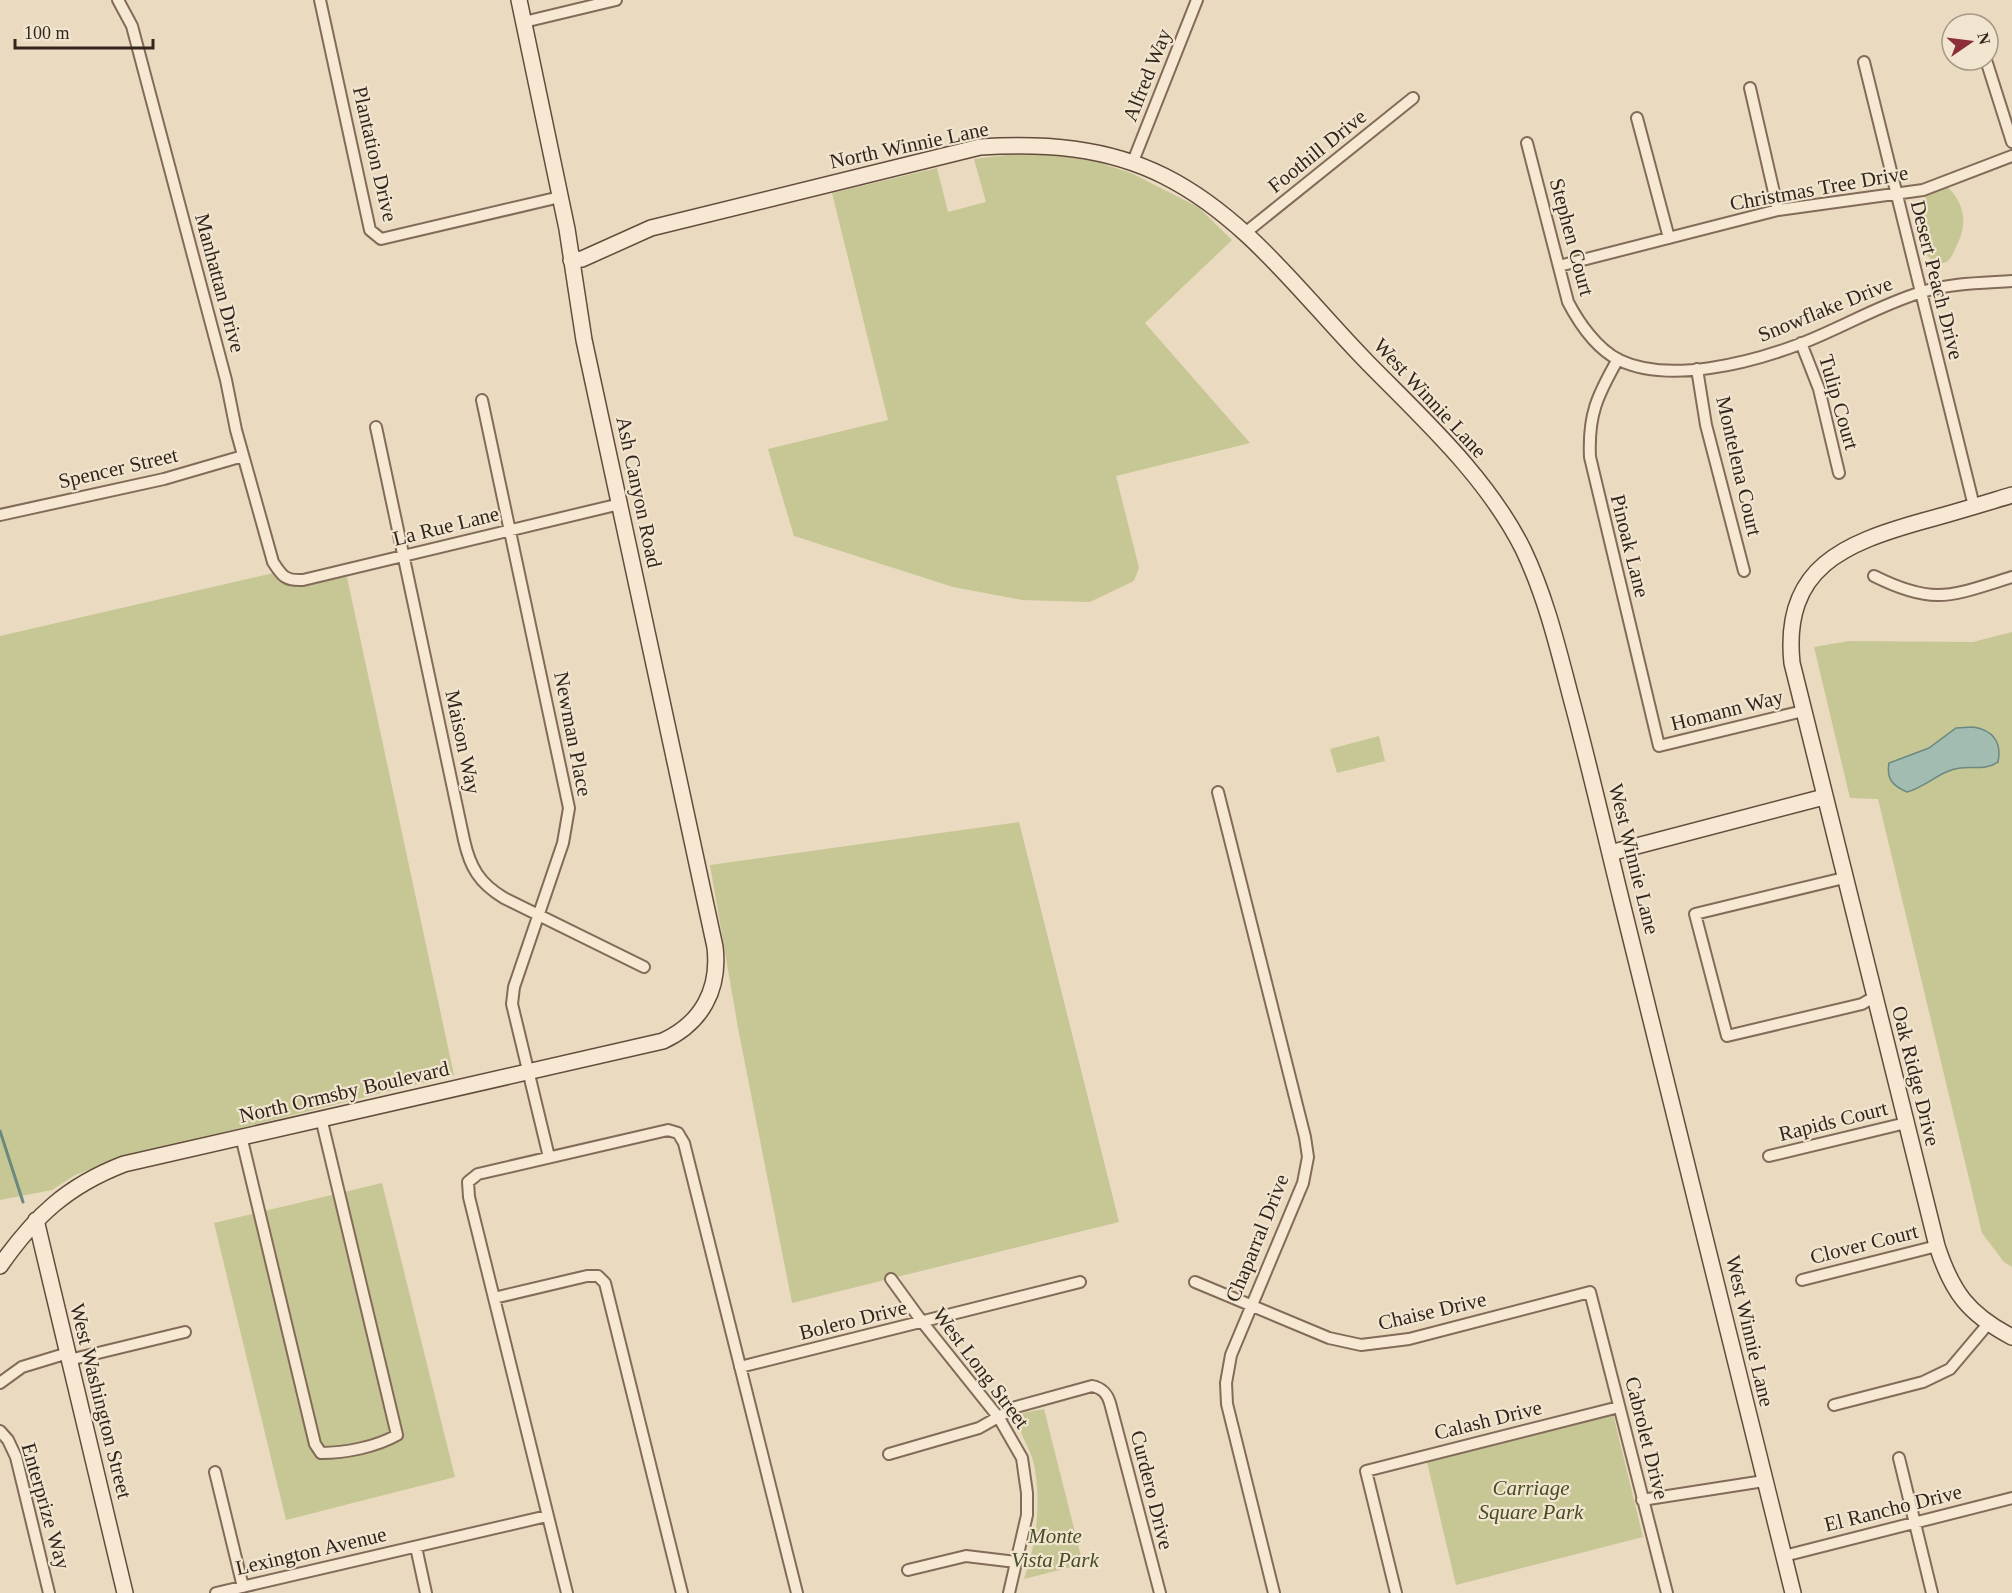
<svg xmlns="http://www.w3.org/2000/svg" width="2012" height="1593" font-family="Georgia,serif">
<style>
.green{fill:#c6c795}
.water{fill:#a2bcb2;stroke:#6b897f;stroke-width:1.5}
.lines{fill:none;stroke-linecap:round;stroke-linejoin:round}
.stream{stroke:#6b897f;stroke-width:3}
.street-casing{stroke:#826b59;stroke-width:14}
.secondary-casing{stroke:#634c3d;stroke-width:18}
.street{stroke:#f6e8d2;stroke-width:10}
.secondary{stroke:#f6e8d2;stroke-width:15}
.labels{text-anchor:middle;stroke-width:4.5;stroke-linejoin:round;paint-order:stroke}
.street-label{font-size:21px;fill:#32251d;stroke:#f2e5cf}
.park-label{font-size:21px;font-style:italic;fill:#474d25;stroke:#f2e5cf}
</style>
<rect width="100%" height="100%" fill="#eadac0"/>
<!-- green -->
<path class="green" d="M1008,155H1053L1094,161L1131,173L1198,207L1232,240L1145,323L1250,443L1116,476L1139,568L1134,581L1090,602L1022,600L953,587L794,536L768,449L888,420L832,193L937,168L948,212L986,202L974,159Z
M1945,185C1966,203 1968,225 1956,247C1951,258 1950,263 1937,264L1926,255V238L1922,236L1919,226L1925,193Z
M278,572L303,580L347,577L454,1075L120,1158L75,1175L52,1190L0,1200V636Z
M2012,632V1267L2004,1262L1982,1233L1878,799L1850,798L1814,647L1849,641L1973,642Z
M1379,736L1385,761L1337,773L1330,749Z
M1019,822L1119,1222L792,1303L738,1028L710,865Z
M382,1183L455,1477L286,1520L214,1223Z
M1044,1409L1083,1564L1024,1579C1037,1542 1042,1499 1033,1460C1029,1447 1020,1435 1018,1421L1023,1419V1413Z
M1613,1414L1643,1537L1456,1585L1427,1462Z"/>
<!-- water -->
<path class="water" d="M1973,727C1993,730 2002,742 1998,762C1984,771 1975,766 1960,768C1941,770 1926,787 1907,792C1893,786 1886,779 1889,763L1929,748L1956,728Z"/>
<g class="lines">
<!-- stream -->
<path class="stream" d="M0,1131L23,1202"/>
<defs>
<path id="street" d="M118,0L132,26L226,380L236,430L273,562C282,576 285,581 303,580L620,504
M320,0L370,230L381,239L560,197
M524,22L616,0
M1986,60L2012,142
M1864,62L1974,506
M1750,88L1778,210
M1637,118L1669,238
M1527,143L1568,302C1579,323 1597,349 1619,360C1669,384 1750,363 1800,344C1842,328 1879,305 1922,292C1951,283 1982,283 2012,281
M1132,164L1197,0
M1245,233L1413,98
M1559,266L1778,210L1923,190L2012,156
M1801,343L1819,389L1839,473
M1618,359C1597,396 1588,415 1590,457L1659,746L1803,711
M1697,369L1706,425L1744,571
M482,400L569,808L563,843L514,987L512,1004L549,1157
M376,427L464,840C470,867 479,883 504,898L644,967
M0,515L164,479L243,456
M1874,576C1934,606 1951,596 2012,577
M1218,792L1305,1137L1308,1157L1303,1183L1231,1355L1226,1383L1227,1404L1274,1593
M1844,878L1695,914L1727,1036L1862,1004L1874,997
M241,1136L315,1444L321,1453C345,1453 376,1447 397,1435L321,1118
M1769,1156L1906,1123
M891,1279L923,1323L999,1418L1022,1458L1027,1493V1515L1009,1593
M1802,1280L1937,1246
M1195,1282L1329,1338L1361,1345L1409,1339L1590,1292L1667,1593
M494,1298L587,1276H598L605,1283L682,1593
M69,1360L185,1332
M740,1367L1080,1282
M0,1383L22,1367L68,1353
M1834,1405L1923,1382L1950,1369L1988,1324
M0,1431L8,1440L16,1457L49,1593
M889,1454L979,1428L1016,1407L1092,1386C1102,1388 1107,1393 1110,1403L1160,1593
M1899,1458L1932,1593
M215,1472L243,1587
M1642,1500L1764,1481
M416,1547L426,1593
M1784,1556L2012,1498
M908,1570L966,1556L1016,1562
M216,1593L547,1516
M567,1593L469,1197L468,1182L478,1174L668,1130L678,1133L684,1143L797,1593
M1396,1593L1366,1471L1619,1407"/>
<path id="secondary" d="M571,260L582,259L651,228L980,147C1044,143 1106,147 1164,176C1248,218 1304,298 1368,363C1424,420 1487,477 1523,549C1545,595 1557,644 1570,694C1589,764 1605,834 1622,903C1680,1133 1737,1363 1793,1593
M2012,495C1982,504 1953,513 1923,521C1845,543 1782,567 1792,663L1937,1246C1952,1292 1968,1314 2012,1337
M1610,853L1824,797
M36,1220L125,1593
M0,1266C35,1216 67,1186 124,1164L663,1041C702,1023 720,989 715,947L584,340L567,229L519,0"/>
</defs>
<!-- street casing -->
<use href="#street" class="street-casing"/>
<!-- secondary casing -->
<use href="#secondary" class="secondary-casing"/>
<!-- street -->
<use href="#street" class="street"/>
<!-- secondary -->
<use href="#secondary" class="secondary"/>
</g>
<g class="labels">
<!-- street labels -->
<g class="street-label">
<text transform="translate(1147 75) rotate(-68)" y="7">Alfred Way</text>
<text transform="translate(909 145) rotate(-12)" y="7">North Winnie Lane</text>
<text transform="translate(1317 151) rotate(-39)" y="7">Foothill Drive</text>
<text transform="translate(375 154) rotate(77)" y="7">Plantation Drive</text>
<text transform="translate(1819 188) rotate(-10)" y="7">Christmas Tree Drive</text>
<text transform="translate(1572 237) rotate(75)" y="7">Stephen Court</text>
<text transform="translate(1937 280) rotate(76)" y="7">Desert Peach Drive</text>
<text transform="translate(220 283) rotate(75)" y="7">Manhattan Drive</text>
<text transform="translate(1825 309) rotate(-22)" y="7">Snowflake Drive</text>
<text transform="translate(1430 398) rotate(47)" y="7">West Winnie Lane</text>
<text transform="translate(1839 402) rotate(74)" y="7">Tulip Court</text>
<text transform="translate(1739 466) rotate(77)" y="7">Montelena Court</text>
<text transform="translate(118 468) rotate(-13)" y="7">Spencer Street</text>
<text transform="translate(639 492) rotate(78)" y="7">Ash Canyon Road</text>
<text transform="translate(446 526) rotate(-14)" y="7">La Rue Lane</text>
<text transform="translate(1630 546) rotate(76)" y="7">Pinoak Lane</text>
<text transform="translate(1727 710) rotate(-14)" y="7">Homann Way</text>
<text transform="translate(573 734) rotate(79)" y="7">Newman Place</text>
<text transform="translate(463 742) rotate(78)" y="7">Maison Way</text>
<text transform="translate(1634 859) rotate(76)" y="7">West Winnie Lane</text>
<text transform="translate(1916 1076) rotate(76)" y="7">Oak Ridge Drive</text>
<text transform="translate(344 1092) rotate(-13)" y="7">North Ormsby Boulevard</text>
<text transform="translate(1833 1121) rotate(-14)" y="7">Rapids Court</text>
<text transform="translate(1257 1238) rotate(-68)" y="7">Chaparral Drive</text>
<text transform="translate(1864 1244) rotate(-14)" y="7">Clover Court</text>
<text transform="translate(1432 1311) rotate(-13)" y="7">Chaise Drive</text>
<text transform="translate(853 1320) rotate(-14)" y="7">Bolero Drive</text>
<text transform="translate(1750 1331) rotate(77)" y="7">West Winnie Lane</text>
<text transform="translate(981 1368) rotate(53)" y="7">West Long Street</text>
<text transform="translate(101 1401) rotate(76)" y="7">West Washington Street</text>
<text transform="translate(1488 1420) rotate(-14)" y="7">Calash Drive</text>
<text transform="translate(1647 1438) rotate(76)" y="7">Cabrolet Drive</text>
<text transform="translate(1152 1490) rotate(76)" y="7">Curdero Drive</text>
<text transform="translate(46 1506) rotate(74)" y="7">Enterprize Way</text>
<text transform="translate(1893 1508) rotate(-14)" y="7">El Rancho Drive</text>
<text transform="translate(311 1551) rotate(-13)" y="7">Lexington Avenue</text>
</g>
<!-- park labels -->
<g class="park-label">
<text x="1531" y="1495">Carriage<tspan x="1531" dy="24">Square Park</tspan></text>
<text x="1055" y="1543">Monte<tspan x="1055" dy="24">Vista Park</tspan></text>
</g>
</g>
<!-- north arrow -->
<g transform="translate(1970 42) rotate(76)"><circle r="28" fill="#f2e5cf" stroke="#a59888" stroke-width="1.5"/>
<path d="M0-4.5L10 22L0 15L-10 22Z" fill="#8c2e37"/>
<text y="-9" font-size="16" font-weight="bold" text-anchor="middle" fill="#32251d">N</text>
</g>
<!-- scale -->
<path d="M15 39v9h138v-9" fill="none" stroke="#32251d" stroke-width="3"/>
<text x="24" y="39" font-size="18" fill="#32251d" stroke="#f2e5cf" stroke-width="4.5" paint-order="stroke">100 m</text>
</svg>
